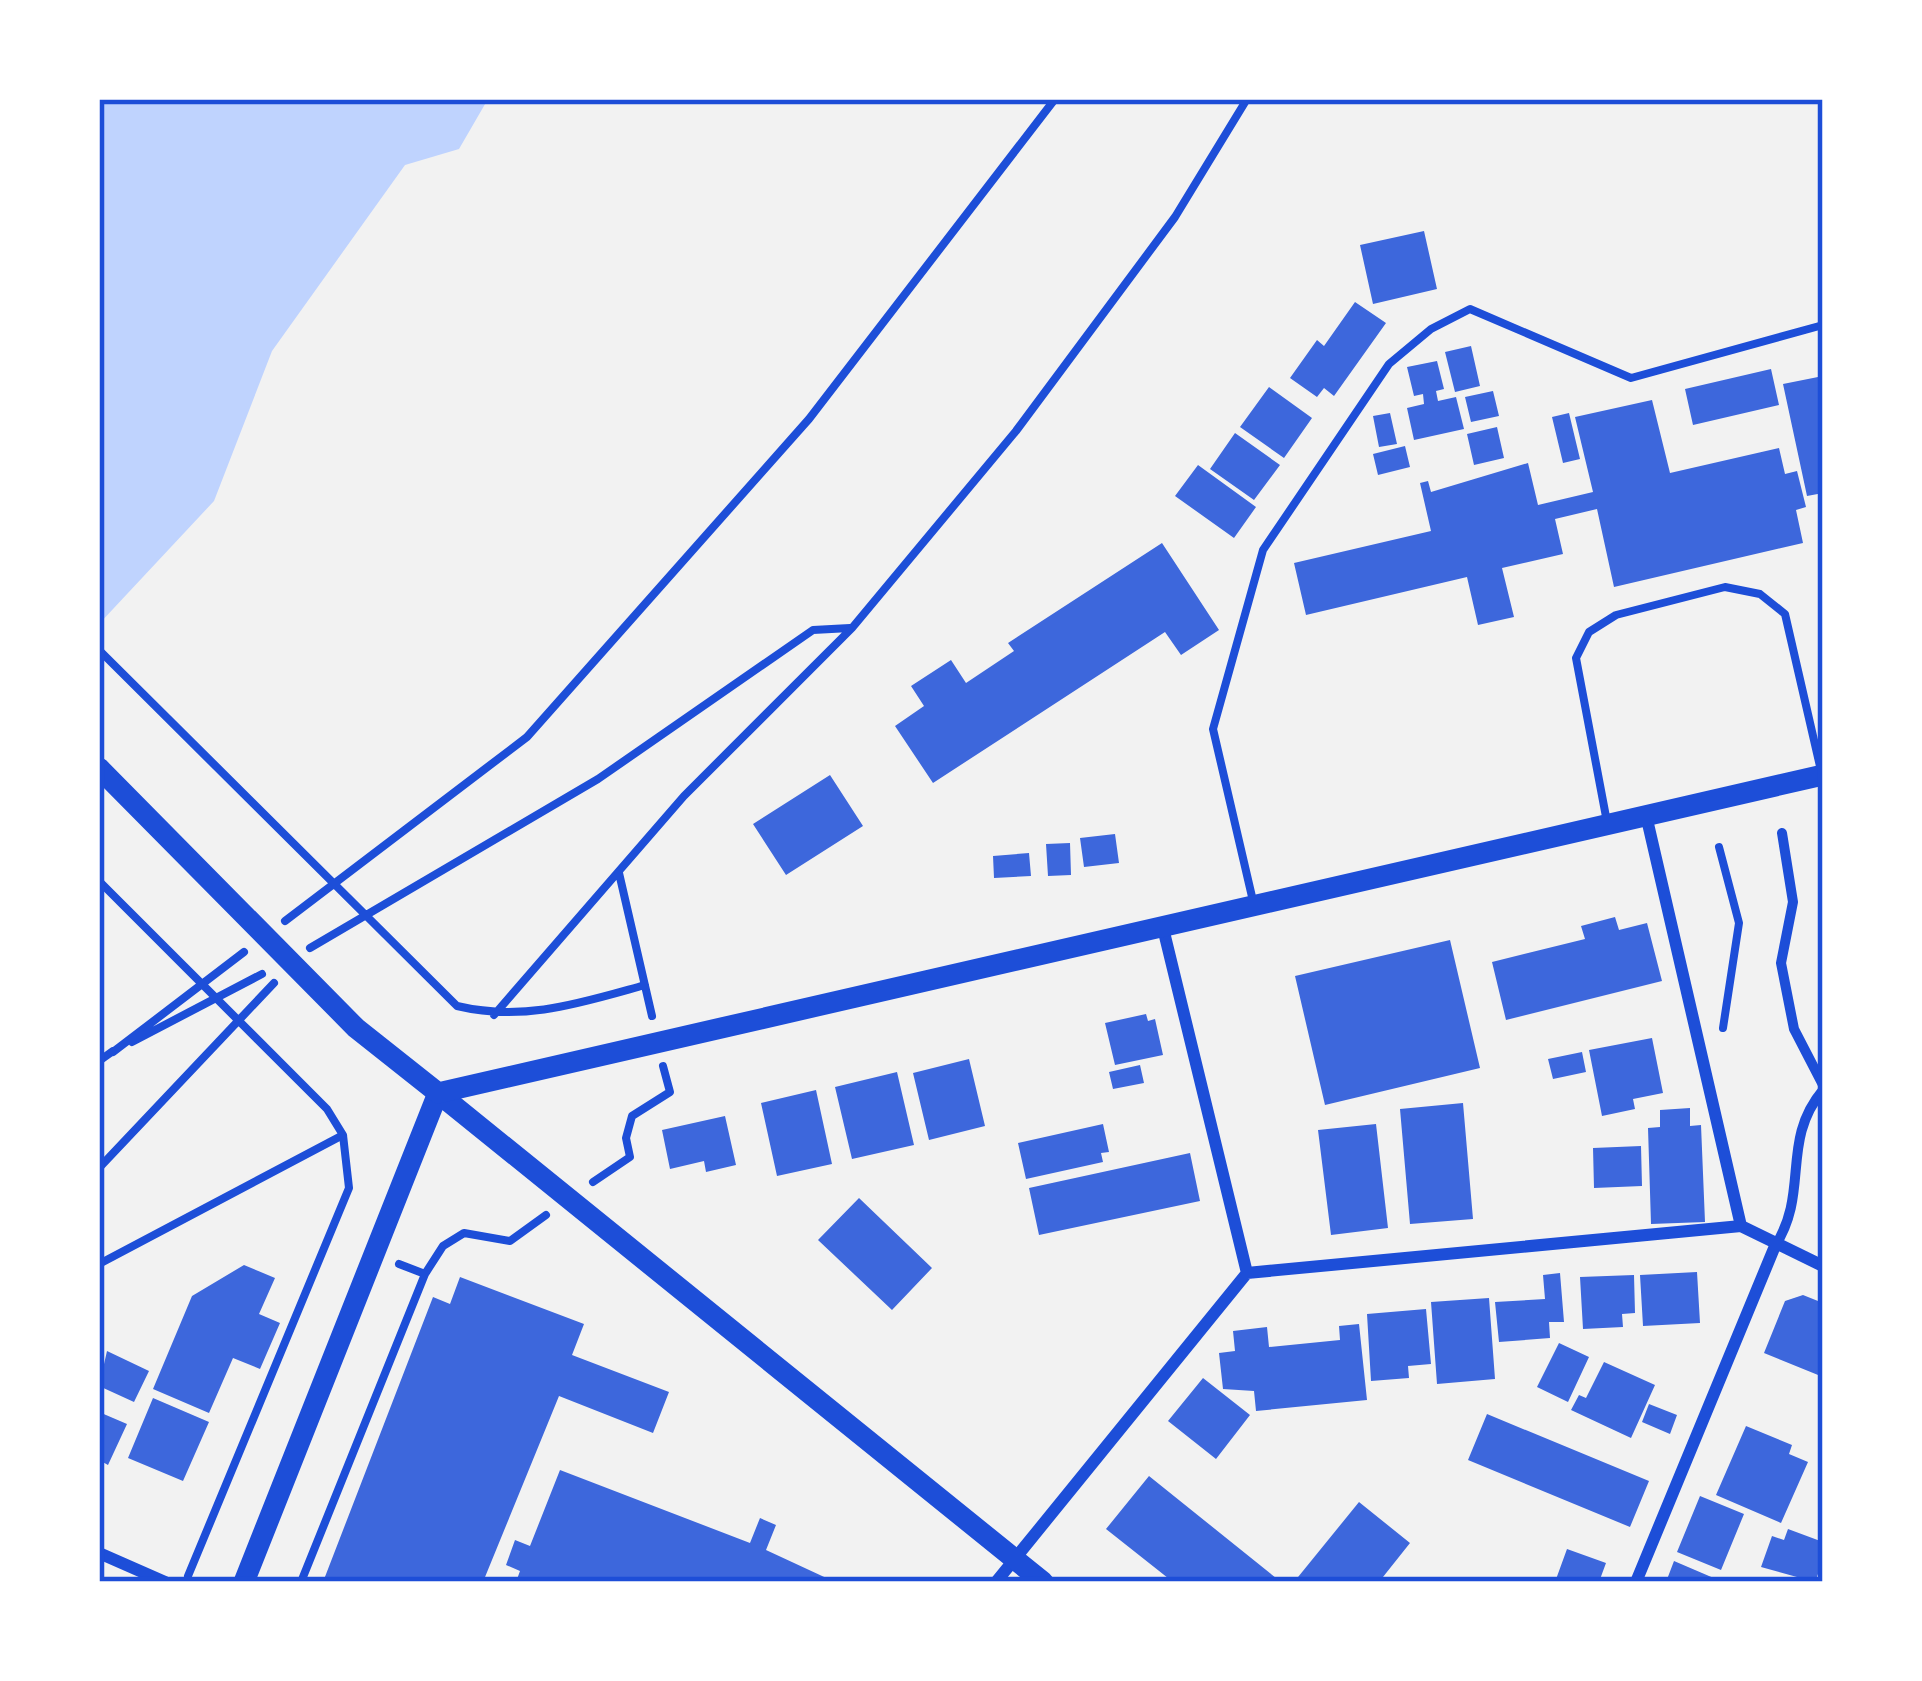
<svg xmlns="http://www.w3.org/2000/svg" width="1922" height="1681" font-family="'Alegreya Sans',sans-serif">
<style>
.water{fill:#bfd3fe}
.building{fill:#3d67dc}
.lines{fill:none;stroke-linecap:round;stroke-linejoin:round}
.path{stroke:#1d4ed8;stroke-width:8}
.service{stroke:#1d4ed8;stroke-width:8}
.pedestrian{stroke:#1d4ed8;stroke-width:10}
.minor{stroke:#1d4ed8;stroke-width:12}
.tertiary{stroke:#1d4ed8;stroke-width:21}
.secondary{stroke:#1d4ed8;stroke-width:21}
.neatline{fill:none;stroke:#1d4ed8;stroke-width:4.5}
</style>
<rect width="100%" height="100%" fill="#f2f2f2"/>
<!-- water -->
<path class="water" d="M99,99H488L459,149L405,165L272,351L214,501L99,624Z"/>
<!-- building -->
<path class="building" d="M1424,231L1437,289L1373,304L1360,245Z
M1355,302L1386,323L1334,396L1324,388L1317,397L1290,378L1317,340L1324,346Z
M1471,346L1480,386L1455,392L1445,352Z
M1437,361L1444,389L1436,391L1438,401L1456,397L1464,429L1414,440L1407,408L1424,404L1423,394L1414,396L1407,367Z
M1771,369L1779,405L1693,425L1685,389Z
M1823,376V493L1807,496L1783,384Z
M1269,387L1312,418L1284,458L1240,427Z
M1493,391L1499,416L1471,422L1465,397Z
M1652,400L1670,473L1779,448L1785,474L1797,471L1806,507L1796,510L1803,543L1614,587L1597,509L1555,519L1563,554L1502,568L1514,617L1478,625L1467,577L1306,615L1294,563L1431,531L1420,483L1428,481L1431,492L1528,463L1538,505L1593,492L1575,417Z
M1390,413L1397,444L1379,447L1373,416Z
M1569,413L1580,459L1563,463L1552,417Z
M1497,427L1504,458L1474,465L1467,434Z
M1235,433L1280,465L1254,500L1210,469Z
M1405,446L1410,467L1378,475L1373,454Z
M1198,465L1256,507L1234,538L1175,496Z
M1162,543L1219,630L1181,655L1165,632L933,783L895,726L924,706L911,686L951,660L966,683L1014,651L1008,643Z
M830,775L863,826L786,875L753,824Z
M1115,834L1119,863L1084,867L1080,838Z
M1070,843L1071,875L1048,876L1046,844Z
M1029,853L1031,876L994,878L993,856Z
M1615,917L1619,930L1647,923L1662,981L1506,1020L1492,962L1585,939L1581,926Z
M1450,940L1480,1068L1325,1105L1295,976Z
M1146,1014L1148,1021L1155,1019L1163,1055L1115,1065L1105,1023Z
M1652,1038L1663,1093L1633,1099L1635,1109L1602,1116L1589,1050Z
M1582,1052L1586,1072L1553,1079L1548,1059Z
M969,1059L985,1126L929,1140L913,1073Z
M1140,1065L1144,1083L1113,1089L1109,1072Z
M897,1072L914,1145L852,1159L835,1087Z
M816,1090L832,1164L777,1176L761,1103Z
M1463,1103L1473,1219L1410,1224L1400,1109Z
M1690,1108V1126L1701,1125L1705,1222L1651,1224L1648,1128L1660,1127V1110Z
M725,1116L736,1165L706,1172L704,1161L670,1169L662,1130Z
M1103,1124L1109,1152L1101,1153L1103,1162L1026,1179L1018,1143Z
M1376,1124L1388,1228L1331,1235L1318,1130Z
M1641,1146L1642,1186L1594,1188L1593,1148Z
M1190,1153L1200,1201L1039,1235L1029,1188Z
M859,1198L932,1268L892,1310L818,1240Z
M244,1265L275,1278L259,1314L280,1323L260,1369L233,1358L209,1413L153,1389L192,1296Z
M1697,1272L1700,1323L1643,1326L1640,1275Z
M1560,1273L1564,1322H1549L1550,1338L1499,1342L1495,1302L1545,1299L1543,1275Z
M1634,1275L1635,1313L1622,1314L1623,1327L1583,1329L1580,1277Z
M460,1277L584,1324L572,1355L669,1392L653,1433L559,1396L483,1582H323L433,1297L450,1304Z
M1803,1295L1823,1303V1377L1764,1353L1785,1301Z
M1489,1298L1495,1379L1437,1384L1431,1302Z
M1426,1309L1431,1364L1408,1366L1409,1378L1371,1381L1367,1314Z
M1359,1324L1367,1400L1256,1411L1254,1391L1223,1389L1219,1353L1235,1351L1233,1331L1267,1327L1269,1347L1340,1340L1339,1326Z
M1559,1343L1589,1357L1568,1402L1537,1387Z
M107,1351L149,1371L134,1402L99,1386Z
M1604,1362L1655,1385L1631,1438L1571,1410L1579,1395L1586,1398Z
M1203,1378L1250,1415L1216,1459L1168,1421Z
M153,1398L209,1422L183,1481L128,1458Z
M1649,1404L1677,1415L1670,1434L1642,1422Z
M99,1412L127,1424L108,1465L99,1460Z
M1487,1414L1649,1481L1630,1527L1468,1460Z
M1746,1426L1792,1445L1789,1454L1808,1462L1781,1523L1716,1495Z
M560,1470L750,1543L760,1518L776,1525L766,1550L835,1582H516L520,1571L506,1565L515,1540L530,1546Z
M1149,1476L1281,1582H1173L1106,1529Z
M1700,1496L1744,1514L1721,1570L1677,1552Z
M1359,1502L1410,1543L1379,1582H1294Z
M1788,1529L1823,1542V1576L1818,1574L1815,1582L1761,1567L1772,1536L1784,1540Z
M1567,1549L1606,1563L1599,1582H1555Z
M1674,1561L1723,1582H1666Z"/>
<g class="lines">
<!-- path -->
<path class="path" d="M99,650L457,1006C524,1022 580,1003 645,985
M1719,847L1739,923L1723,1028
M619,873L652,1016
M99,881L327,1109L343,1135L349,1188L188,1576
M285,921L527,737L809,419L1055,99
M310,948L598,779L813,630L850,628
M494,1015L684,796L852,628L1016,431L1175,217L1247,99
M132,1042L262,974
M113,1052L244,952
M99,1061L113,1051
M99,1168L274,983
M593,1182L630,1157L626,1138L632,1116L670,1092L663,1066
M99,1264L343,1135
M399,1264L425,1274
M301,1582L425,1274L443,1246L464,1233L510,1241L546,1215"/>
<!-- service -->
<path class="service" d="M1607,822L1576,658L1589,632L1616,615L1725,587L1760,594L1785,614L1822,775
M1253,901L1213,729L1263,550L1389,364L1431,329L1470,309L1631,378L1823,325"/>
<!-- pedestrian -->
<path class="pedestrian" d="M1782,833L1793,902L1781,963L1794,1029L1823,1085
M1775,1246C1810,1192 1780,1141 1823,1090"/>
<!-- minor -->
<path class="minor" d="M1646,815L1741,1226L1823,1266
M1163,928L1247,1273
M99,1553L165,1582
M996,1582L1247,1273L1741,1226
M1636,1582L1775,1246"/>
<!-- tertiary -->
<path class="tertiary" d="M244,1582L438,1093L1043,1582"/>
<!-- secondary -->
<path class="secondary" d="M99,768L356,1028L438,1093L1823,775"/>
</g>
<!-- border -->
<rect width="1922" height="1681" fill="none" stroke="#ffffff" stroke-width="204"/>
<rect x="102" y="102" width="1718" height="1477" class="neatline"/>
</svg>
